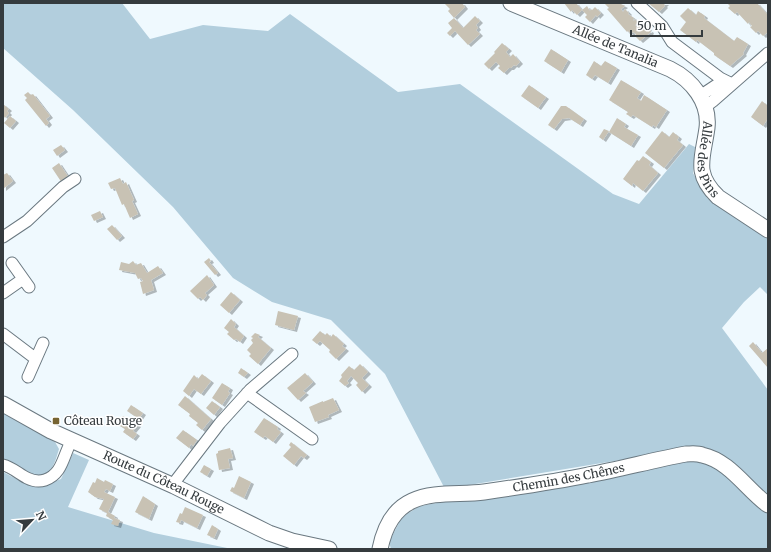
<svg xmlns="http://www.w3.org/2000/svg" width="771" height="552" font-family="Merriweather,serif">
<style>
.green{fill:#b2cedd}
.building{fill:#c8c2b4;filter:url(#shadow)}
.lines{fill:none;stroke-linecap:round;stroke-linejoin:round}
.street-casing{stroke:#6a7880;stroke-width:13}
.secondary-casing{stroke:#6a7880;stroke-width:17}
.street{stroke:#fff;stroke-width:11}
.secondary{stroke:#fff;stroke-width:15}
.poi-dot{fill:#776432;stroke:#fff;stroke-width:1.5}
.labels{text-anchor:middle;stroke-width:3;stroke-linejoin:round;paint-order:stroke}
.street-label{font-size:12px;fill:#353b3e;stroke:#fff}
.poi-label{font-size:12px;fill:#353b3e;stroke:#fff;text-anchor:start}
</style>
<defs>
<filter id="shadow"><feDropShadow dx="3" dy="2" stdDeviation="0" flood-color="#0004"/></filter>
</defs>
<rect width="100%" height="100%" fill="#eff9fe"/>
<!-- green -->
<path class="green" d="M3,3H122L150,39L203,25L268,31L290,14L398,92L460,84L613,194L639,204L689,144L695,147L693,173L707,198L768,235V295L760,287L744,302L722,328L768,390V496L741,469L699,447L445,489L385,374L331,320L272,302L233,278L173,207L73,110L3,48Z
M3,413L55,442L59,449C57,455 55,464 51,469C38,486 15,467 3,459Z
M73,453L89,460L68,507L154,533L232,549H3V472L30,486L45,485L61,479Z
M689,461L712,462L768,509V549H391L389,542L402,517L420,506L465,498L532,492Z"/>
<!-- building -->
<path class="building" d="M444,3H462L465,7L454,18L448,11L450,9Z
M564,3H576L582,10L577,15L572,10L571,12Z
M604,3H622L621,4L625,6L621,9L623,12L625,9L629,13L628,14L634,18L633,20L634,21L635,19L638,23L635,25L638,28L640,26L643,28L646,25L649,29L647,30L648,31L650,30L651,32L640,41L635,36L636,34L633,32L631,34L628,31L627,32L607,9L609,8Z
M648,3H666L664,5L665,6L659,12Z
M727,3H757L768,15V32L763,36L758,31L756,33L750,27L752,26L749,22L748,24L737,12L735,14L728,8L730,6Z
M587,6L590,11L591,9L592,10L595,7L601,13L597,17L596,15L590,22L585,17L587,15L582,10Z
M688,8L696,15L698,11L705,16L704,18L734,41L737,37L748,44L743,53L744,54L730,66L714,55V53L697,40L696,42L680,30L686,22L680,16Z
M475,16L480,21L476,25L478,28L476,30L480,34L468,45L455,31L450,36L447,33L452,28L448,23L454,18L463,28Z
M502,43L509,49L506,52L510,57L513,54L520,62L516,66L514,65L511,68H509L504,73L498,68L500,66L496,62L489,69L484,64L495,53L494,52Z
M551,49L568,60L561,72L544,61Z
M594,61L601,66L605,61L617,68L608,83L595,75L592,79L586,75Z
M621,80L641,92L637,98L641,101L644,95L667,110L656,127L653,125L652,127L633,115L631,117L626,114L628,112L609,100Z
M529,85L546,97L538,108L521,96Z
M28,92L31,95L33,94L50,116L46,119L49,123L46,126L25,100L27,98L24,95Z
M762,101L768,106V118L763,126L751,117Z
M3,104L9,109L7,111L9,113L5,118L3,115Z
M561,106H566L584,119L580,125L569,118L562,119L554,129L548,125Z
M10,116L16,121L10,128L4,123Z
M617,118L626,124L624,127L638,135L631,146L609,132Z
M604,129L609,131L603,140L599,137Z
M662,131L669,137L673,132L679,137L677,140L683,145L664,168L645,153Z
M61,145L65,150L57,156L53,150Z
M643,156L651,162L649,165L658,173L643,191L633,183L632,186L623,179L637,160L639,161Z
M59,163L69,178L62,183L52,168Z
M7,173L13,181L3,189V175Z
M120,178L123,184L126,182L134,200L132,201L138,214L130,218L124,204L122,205L115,188L111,189L108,183Z
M100,211L103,217L94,221L91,215Z
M112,225L122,236L117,240L107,229Z
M209,258L211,261L209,262L218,273L215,275L204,262Z
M133,261L136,265L141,263L147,273L158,266L163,273L151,280L154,290L143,294L140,282L143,281L141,278L138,279L135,273L119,270L121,262L129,264Z
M207,275L214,285L205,293L207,295L203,300L200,297L198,299L190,291Z
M231,292L240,300L229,313L220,305Z
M278,311L298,316L294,330L275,325Z
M231,319L236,324L234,327L244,336L240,342L236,339L234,340L227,334L229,332L224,328Z
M320,331L325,335L327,333L331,337L333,334L344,344L342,346L346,349L336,359L329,352L330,350L320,341L317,344L312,340Z
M255,333L260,335L258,337L271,348L258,364L249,356L251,354L247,350L253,343L251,340L253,338L251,337Z
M753,342L762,353L768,348V368L749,346Z
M360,364L368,372L362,378L369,385L362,392L356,385L358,383L351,376L347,381L349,383L345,386L339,381L342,377L341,375L349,366L354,370Z
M241,368L248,373L244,377L238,373Z
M305,373L313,382L303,391L306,393L298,400L287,388Z
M202,374L211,381L201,394L194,389L189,396L183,391L194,375L198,379Z
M222,383L230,388L228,392L230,393L222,405L212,398Z
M185,396L211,419L202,430L196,425L198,423L189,416L190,414L178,405Z
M333,398L339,410L328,415L329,417L315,422L309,407L323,401V402Z
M212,401L220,407L214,415L206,408Z
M131,405L143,413L139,419L127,411Z
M123,416L138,425L133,431L137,434L133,439L123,432L125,429L117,424Z
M264,418L278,427L277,429L281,432L273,442L265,436L263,438L254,432Z
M183,430L197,440L193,446L191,444L189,448L176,438Z
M291,442L307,455L304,458L301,456L294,465L283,456L291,447L289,445Z
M230,448L233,458L228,459L230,468L219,470L216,454L218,453V451Z
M204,465L211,469L207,476L200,472Z
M239,476L251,482L244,498L230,491L232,487L234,488Z
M97,478L104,482L105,480L113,484L110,491L106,489L104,492L115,497L108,512L115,516L114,518L120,520L118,526L111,524L113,520L106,516L107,513L99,509L104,499L95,497L88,492L93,482L95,483Z
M143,496L155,504L149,519L135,512Z
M185,507L203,515L197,528L181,520L180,523L176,522L180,513L182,514Z
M212,525L218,529L214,538L207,535Z"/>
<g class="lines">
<defs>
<path id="street" d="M637,3L662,26L672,42L720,78L732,84
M700,96L724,80
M705,107L713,101L768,53
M3,237L27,221L63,187L75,179
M12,263L29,287
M3,293L23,279
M3,334L36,359
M28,377L43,343
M247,393L312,439
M3,465C12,467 19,474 27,478C33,481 39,482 45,480C63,474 63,455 72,440
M174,486L177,479L220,423L250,390L292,354"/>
<g id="secondary">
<path id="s1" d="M511,3L670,69C692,80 710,102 707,128C703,158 693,173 718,197L768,230"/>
<path id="s2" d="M3,404L51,431L174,486L269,533L292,541L329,549"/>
<path id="s3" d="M380,549C384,529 392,510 412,501C433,491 461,495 484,492C519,487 554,482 588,475C621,469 653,460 686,454C691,454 697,453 702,455C730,461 746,489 768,505"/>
</g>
</defs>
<!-- street casing -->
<use href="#street" class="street-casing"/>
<!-- secondary casing -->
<use href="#secondary" class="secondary-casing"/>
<!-- street -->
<use href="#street" class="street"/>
<!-- secondary -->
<use href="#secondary" class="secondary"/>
</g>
<!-- markers -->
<rect class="poi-dot" x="52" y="417" width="8" height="8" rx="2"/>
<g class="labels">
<!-- street labels -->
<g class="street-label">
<text dy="4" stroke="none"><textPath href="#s1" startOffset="113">Allée de Tanalia</textPath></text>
<text dy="4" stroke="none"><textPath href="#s1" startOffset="279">Allée des Pins</textPath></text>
<text dy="4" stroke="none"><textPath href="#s3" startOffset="219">Chemin des Chênes</textPath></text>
<text dy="4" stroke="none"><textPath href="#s2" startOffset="179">Route du Côteau Rouge</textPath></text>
</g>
<!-- poi labels -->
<g class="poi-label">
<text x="64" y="425">Côteau Rouge</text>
</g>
</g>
<!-- border -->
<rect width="771" height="552" fill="none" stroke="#353b3e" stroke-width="8"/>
<!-- north arrow -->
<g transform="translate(32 520) rotate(64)" stroke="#ffffff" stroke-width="3" paint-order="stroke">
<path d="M0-3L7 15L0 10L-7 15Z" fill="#353b3e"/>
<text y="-6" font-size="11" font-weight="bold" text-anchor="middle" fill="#353b3e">N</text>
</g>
<!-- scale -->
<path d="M631 30v6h71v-6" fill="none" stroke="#353b3e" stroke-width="2"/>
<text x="637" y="30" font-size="12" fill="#353b3e" stroke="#ffffff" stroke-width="3" paint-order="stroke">50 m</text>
</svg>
